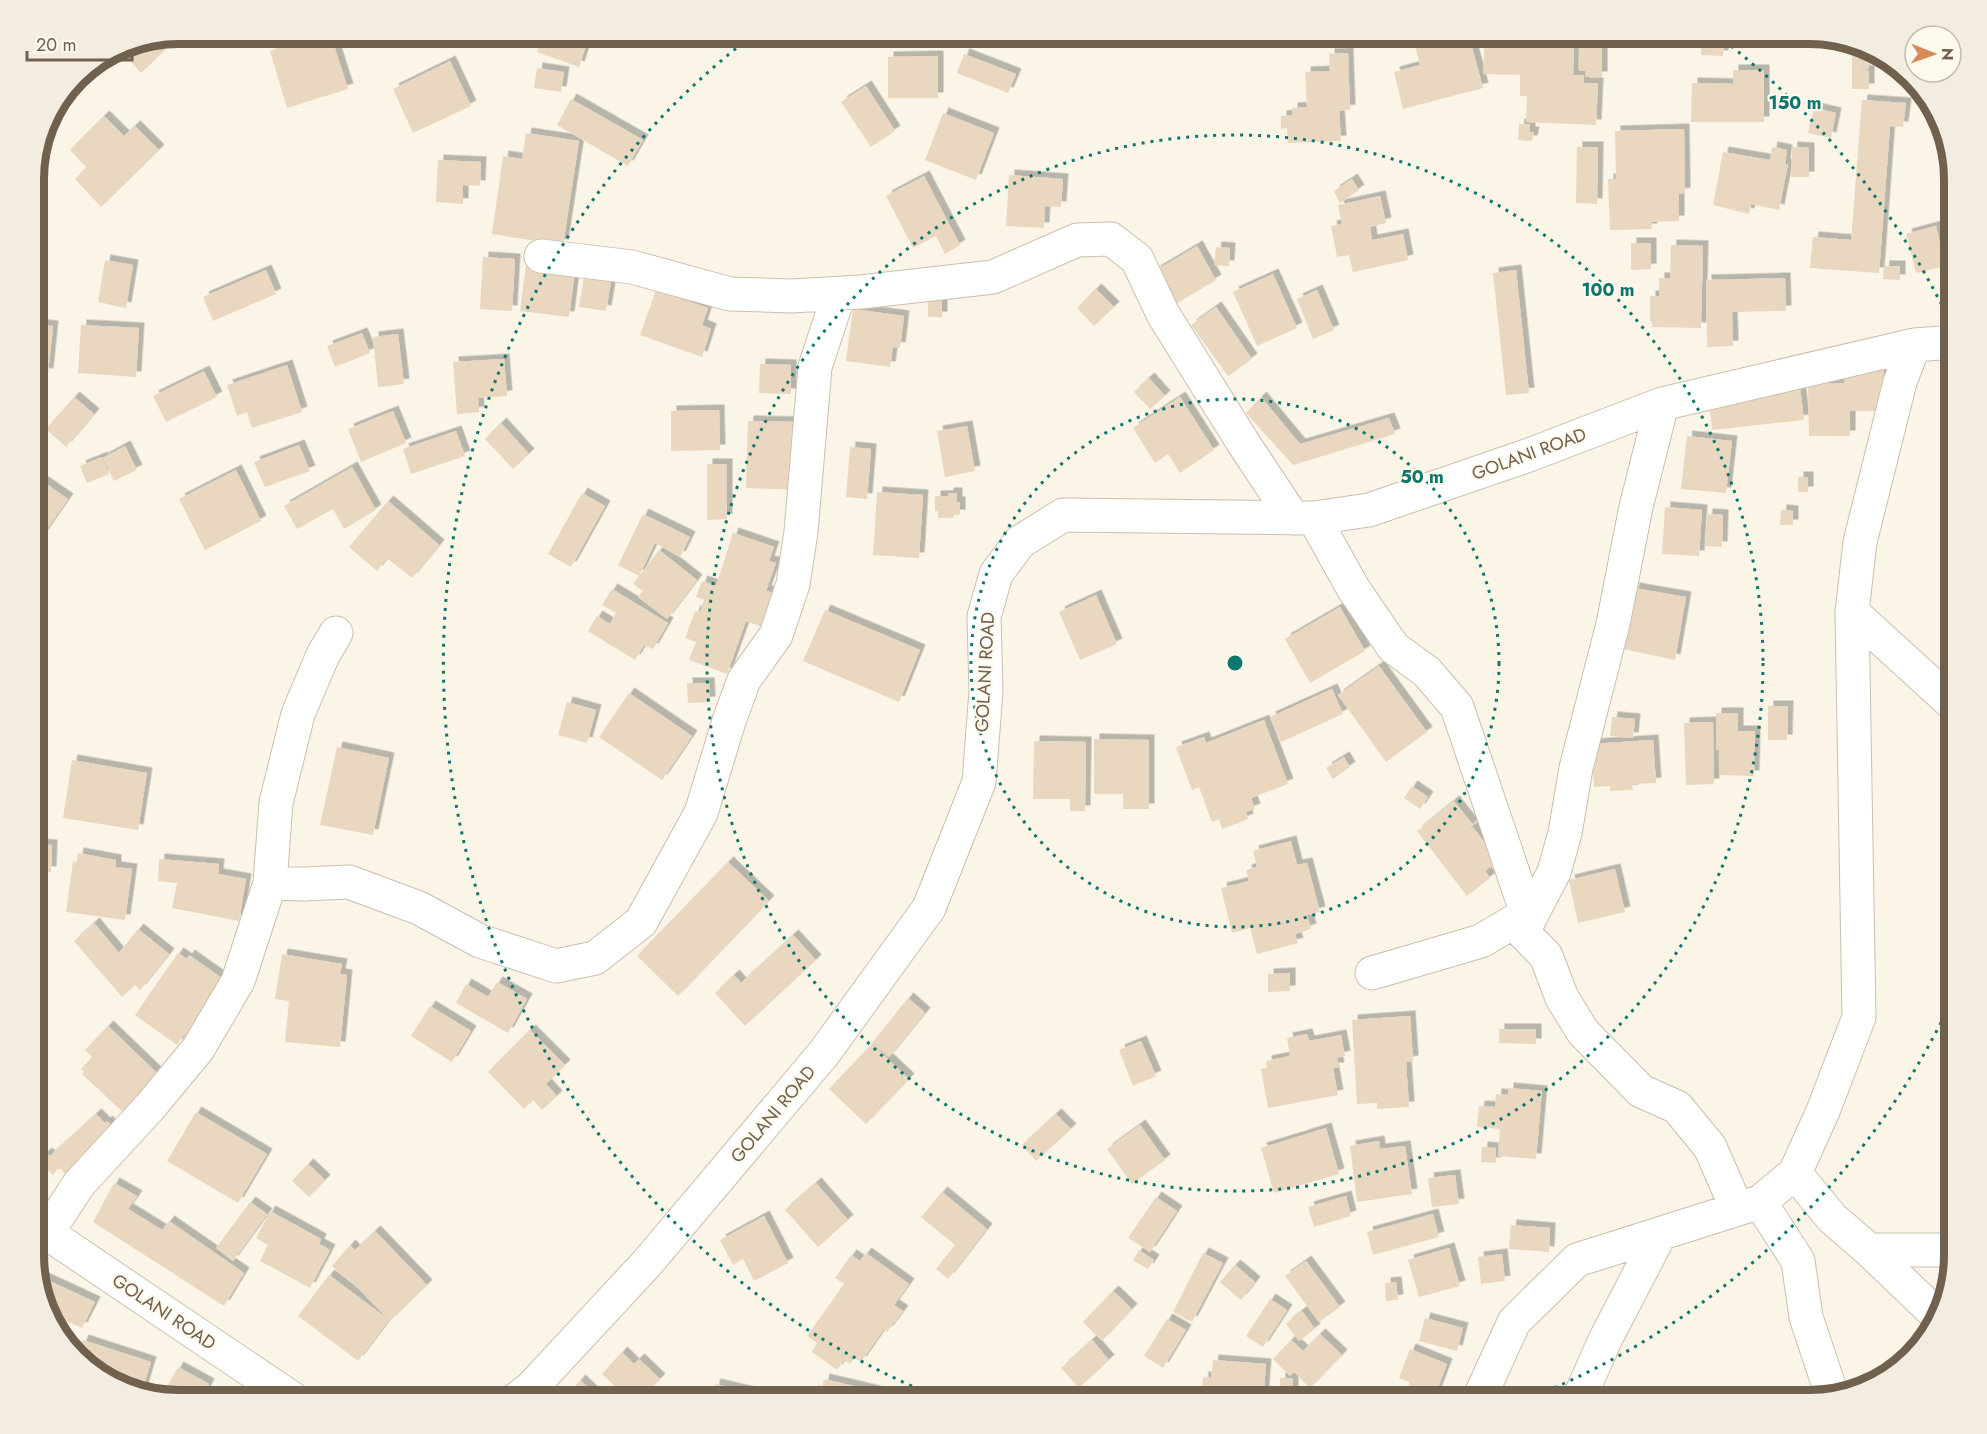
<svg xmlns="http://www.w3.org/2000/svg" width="1987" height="1434" font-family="Jost,sans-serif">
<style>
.building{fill:#ead7c0;filter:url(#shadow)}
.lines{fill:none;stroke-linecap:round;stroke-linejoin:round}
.minor-casing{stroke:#cabfae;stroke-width:35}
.minor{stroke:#fff;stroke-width:33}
.ring{fill:none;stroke:#0f766e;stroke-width:3;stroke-dasharray:3 6}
.labels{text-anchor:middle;stroke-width:4.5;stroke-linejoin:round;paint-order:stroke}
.street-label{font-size:18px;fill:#70604e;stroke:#fdf9ed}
.rim{fill:none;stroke:#70604e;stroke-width:8}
.centre{fill:#0f766e;stroke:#fdf9ed;stroke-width:3}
.ring-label{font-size:18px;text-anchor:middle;font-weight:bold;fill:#0f766e;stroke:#fdf9ed;stroke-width:4.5;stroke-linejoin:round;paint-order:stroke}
</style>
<defs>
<filter id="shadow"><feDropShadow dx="5.5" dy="-5.5" stdDeviation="0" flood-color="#0004"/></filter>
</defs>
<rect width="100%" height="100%" fill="#faf5e7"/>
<!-- building -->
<path class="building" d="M326,33H330L348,89L287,108L270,51Z
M369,33H397L380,47Z
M471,33H525L526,39L473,46Z
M544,33H550L586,46L579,67L537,52Z
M581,33H606L603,41Z
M897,33H961L959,48L896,41Z
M1412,33H1477L1479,42L1471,44L1483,88L1403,109L1394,72L1420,65Z
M1485,33H1506V40H1518V33H1554V39L1574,40L1573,75H1584V83H1598L1596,125L1526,122L1527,96H1520V75L1483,74Z
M1575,33H1603V39L1575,40Z
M1702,33H1724L1723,56L1701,55Z
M157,37L167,48L141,73L118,47L123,44Z
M1579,43H1602V77H1585L1586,71H1579Z
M1348,53L1350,110L1339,111L1341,141L1288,143L1287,128L1281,129V116L1292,115V108L1307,107L1305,72L1330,71L1329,54Z
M964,54L1016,74L1008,93L957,73Z
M1869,55V69L1854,70L1869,71V89H1852V56Z
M938,56V98H888V57Z
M450,61L471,106L413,133L393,89Z
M537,68L564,72L561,92L534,88Z
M1733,70H1764V122H1691L1692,83L1733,84Z
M866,86L895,131L871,147L841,102Z
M571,99L643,140L628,166L557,125Z
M1862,100L1906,103L1903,127L1890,126L1879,273L1810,268L1813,237L1851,240Z
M1814,108L1836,113L1831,138L1808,133Z
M943,113L994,133L976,180L925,160Z
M104,116L124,136L135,126L159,150L101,207L75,179L86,167L70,150Z
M1519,124H1530V132H1534L1532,141L1518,140Z
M1684,129L1685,193L1679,194V221L1651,222L1652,229L1610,230L1608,179H1616L1615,131Z
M526,133L579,141L563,245L492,234L503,156L522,159Z
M1577,147H1598L1597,204L1576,203Z
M1772,147L1787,150L1785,164H1788L1779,210L1751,204L1749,214L1713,205L1723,152L1770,160Z
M1792,147L1809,148V177H1791Z
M39,148L45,154L37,163L35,161Z
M438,160L481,162L480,186L463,185V204L436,202Z
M1009,175L1063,179L1061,207L1045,206L1044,228L1006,226Z
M924,176L960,245L945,254L936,236L913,248L886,196Z
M1352,179L1359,190L1340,203L1334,191Z
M1380,196L1386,223L1370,227L1372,240L1403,234L1408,260L1353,272L1349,255L1337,257L1331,226L1342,224L1338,205Z
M1936,226L1945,266L1916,273L1906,234Z
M1631,243H1651V269L1631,270Z
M1671,245L1703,246L1701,328L1652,327V321H1650V296H1659V278H1670Z
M1197,246L1216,280L1174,305L1155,271Z
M1216,247L1230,248L1229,266L1214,265Z
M483,257L515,259L512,311L480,309Z
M105,260L133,265L126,308L98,302Z
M526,265L575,271L569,317L520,311Z
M1884,266H1900V280L1883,279Z
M266,270L276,294L213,321L203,297Z
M1516,270L1529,393L1506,395L1493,273Z
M585,271L612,276L606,311L579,307Z
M1273,274L1297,328L1257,346L1233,292Z
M1785,278L1786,311L1732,312L1733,346L1707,347L1706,280Z
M1096,289L1114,307L1094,326L1077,308Z
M656,290L708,308L702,325L711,329L702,357L640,335Z
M942,290V317H928V291Z
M1317,290L1334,330L1313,339L1297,299Z
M1216,307L1252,359L1228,376L1191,325Z
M853,309L904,316L900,348L893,347L890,367L846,361Z
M33,324L53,326L48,374L33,372Z
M81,325L139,328L136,377L78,373Z
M362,333L370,353L335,367L327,346Z
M398,334L404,384L378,387L373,337Z
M504,359L507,396L478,398L479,412L457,414L453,362Z
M760,364L791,365V394L759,393Z
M287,365L302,412L252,428L247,412L237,416L227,385Z
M1884,366V411H1850V436H1809L1808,384L1844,383V367Z
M204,371L217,397L166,422L153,396Z
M1149,378L1165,396L1150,409L1134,392Z
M1800,388L1804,420L1712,430L1709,398Z
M74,397L94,414L66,447L46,429Z
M1180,397L1214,450L1180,473L1168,454L1155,463L1133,428Z
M1261,397L1300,444L1389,418L1395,434L1293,465L1246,413Z
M719,410L720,450L671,451V411Z
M393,411L406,443L361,462L348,429Z
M748,421L801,422L800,490L746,488Z
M501,423L529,454L513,469L485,439Z
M967,426L975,471L945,477L937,431Z
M456,431L465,456L411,474L403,449Z
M1687,436L1732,441L1726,493L1681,489Z
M299,445L310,471L265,487L254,462Z
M125,446L137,470L114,481L103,458Z
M850,447L871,449L867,499L846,497Z
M102,457L109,474L87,483L80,466Z
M707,464H727V519L707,520Z
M352,467L376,510L344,529L333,509L297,529L284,506Z
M236,470L261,521L205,550L179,499Z
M33,475L68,499L38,542L36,541L33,545Z
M1798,477H1808V492H1798Z
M877,492L923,495L919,558L873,555Z
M582,493L605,506L571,567L548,554Z
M948,493H957V502H960V515H954L953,518H938V511H935V496H948Z
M388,501L439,545L412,578L387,558L377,571L349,547Z
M1665,507L1702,510L1699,556L1662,554Z
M1781,510L1793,511V525H1780Z
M643,514L690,537L680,557L655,543L639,576L618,565Z
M1707,514L1723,515L1722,547L1705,546Z
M733,533L774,547L769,561L776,563L766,591L773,593L762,627L746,621L727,674L689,660L696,642L685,638L695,611L700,612L704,600L696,597L702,581L716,586Z
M659,550L697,580L667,619L638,597L643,591L633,584Z
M1634,588L1686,597L1675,660L1623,649Z
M612,589L668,623L653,649L644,645L635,660L588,631L597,616L610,624L616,613L602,605Z
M1096,595L1117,644L1080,660L1059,612Z
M1340,607L1365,651L1310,683L1285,639Z
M825,610L920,650L899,702L803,661Z
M1379,666L1427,732L1386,762L1338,695Z
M687,683H709L710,702L688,703Z
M1332,689L1343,714L1281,742L1270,717Z
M629,693L692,736L662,780L599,737Z
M567,702L596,710L587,743L558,735Z
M1768,706H1788L1787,740H1768Z
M1716,713H1738V731H1755L1754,776L1719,775V750H1716Z
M1612,717L1635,719L1633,738L1610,736Z
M1264,720L1288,784L1251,798L1255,809L1246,812L1248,819L1222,829L1219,819L1212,822L1199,787L1192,790L1176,747L1204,737L1206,743Z
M1713,722L1714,784L1686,785L1684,723Z
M1094,739L1149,740V809H1123V794H1094Z
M1653,740L1656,783L1632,784L1633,790L1610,791V786L1594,787L1591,744Z
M1034,741L1086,742L1085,811H1070V799H1033Z
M337,747L389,758L373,835L320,825Z
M1344,757L1350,767L1333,779L1326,768Z
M72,760L147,773L138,830L63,818Z
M1412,786L1428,797L1420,809L1404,798Z
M1454,801L1473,825L1461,835L1473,827L1498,861L1485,871L1490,878L1467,896L1417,831Z
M1291,841L1297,865L1307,863L1320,912L1307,915L1311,929L1295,934L1298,943L1257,954L1250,928L1232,933L1221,888L1249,881L1246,870L1257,867L1253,851Z
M33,844L52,845L51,872L33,871Z
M78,853L116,860V867L132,869L125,920L66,912L73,861L77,862Z
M159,859L219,864L218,874L246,879L239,921L172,908L177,883L158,881Z
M728,862L769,901L678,996L637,956Z
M1615,869L1625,912L1578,923L1569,880Z
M94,923L119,953L138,929L169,954L140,990L135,985L122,997L74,941Z
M793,935L816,960L745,1026L715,993L734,975L741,983Z
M178,953L187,959L189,955L232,985L194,1040L185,1033L177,1045L135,1015Z
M282,954L342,964L340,974L347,975L340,1047L285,1042L289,1001L275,999Z
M1290,973V991L1268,992V974Z
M497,982L527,999L508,1033L456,1003L466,984L488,997Z
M908,998L925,1013L889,1057L872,1043Z
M430,1006L471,1031L452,1062L411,1036Z
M1410,1016L1413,1061L1406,1062L1409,1107L1377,1109V1103L1357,1104L1352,1020Z
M108,1026L163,1079L128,1117L82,1074L84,1072L81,1069L92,1057L85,1050Z
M1499,1029H1536V1044L1499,1043Z
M530,1030L565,1065L546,1084L557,1096L542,1110L533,1100L524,1109L488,1072Z
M1307,1034L1309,1041L1341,1035L1345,1056L1337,1058L1339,1068H1333L1338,1095L1268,1108L1261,1069L1267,1068L1266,1061L1290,1056L1287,1038Z
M1141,1041L1156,1076L1133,1086L1119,1050Z
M872,1044L909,1079L866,1124L829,1089Z
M1508,1088L1542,1091L1536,1159L1498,1156L1500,1129L1477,1127L1479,1106L1495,1107L1496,1094L1508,1095Z
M196,1112L267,1154L238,1203L167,1161Z
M96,1114L105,1123L107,1121L121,1137L67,1176L59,1167L53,1175L38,1162L46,1153L50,1156Z
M1056,1114L1071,1129L1036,1161L1022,1145Z
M1140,1125L1165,1160L1132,1184L1107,1149Z
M1326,1128L1339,1174L1274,1193L1261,1148Z
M1379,1141L1380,1149L1405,1146L1412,1194L1357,1202L1350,1146Z
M1482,1147L1496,1148V1163L1481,1162Z
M308,1164L325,1180L309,1197L292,1181Z
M1455,1175L1459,1204L1432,1207L1428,1178Z
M114,1183L137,1196L128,1209L162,1230L169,1221L244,1273L224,1306L93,1222Z
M816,1183L848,1220L818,1247L785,1210Z
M942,1192L987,1229L948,1279L936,1269L955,1245L921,1217Z
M1346,1196L1351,1216L1314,1227L1308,1207Z
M1156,1197L1177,1211L1150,1252L1128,1238Z
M250,1202L267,1214L233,1261L216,1248Z
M270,1211L321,1239L319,1244L330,1250L310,1288L260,1261L268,1245L256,1238Z
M1433,1214L1439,1237L1373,1255L1367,1232Z
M764,1216L788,1263L754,1281L743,1259L733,1265L720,1240Z
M1511,1225L1550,1228L1549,1252L1509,1249Z
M375,1231L427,1285L390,1321L359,1289L332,1266L350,1245L355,1250Z
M1449,1248L1460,1286L1419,1297L1408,1260Z
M1139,1250L1154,1260L1148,1269L1133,1260Z
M866,1253L909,1284L894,1305L903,1311L887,1332L884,1329L861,1362L855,1358L850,1364L844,1360L837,1370L812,1352L817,1343L807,1336L844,1284L835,1278L851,1255L860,1261Z
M1203,1253L1223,1263L1192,1322L1173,1312Z
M1502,1254L1505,1281L1481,1284L1478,1257Z
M1306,1261L1340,1307L1319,1322L1285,1276Z
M1235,1265L1255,1282L1241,1300L1220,1282Z
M329,1275L389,1320L358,1361L298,1316Z
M41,1277L95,1302L82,1328L47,1312L39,1283Z
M1396,1282L1398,1300L1386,1301L1385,1283Z
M1113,1291L1132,1309L1102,1341L1083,1322Z
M1270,1299L1287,1310L1263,1347L1246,1336Z
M1302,1311L1315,1329L1299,1341L1286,1324Z
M1425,1318L1463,1328L1457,1351L1419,1341Z
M1167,1319L1186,1330L1163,1368L1144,1356Z
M1320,1334L1342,1355L1310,1388L1294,1372L1290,1376L1273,1359L1291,1340L1303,1351Z
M83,1340L151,1362L141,1395L131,1393L90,1371L77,1357Z
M1092,1340L1109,1360L1079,1388L1061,1368Z
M1410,1349L1447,1364L1433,1401L1402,1400L1410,1382L1399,1378Z
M622,1352L634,1364L639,1359L660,1379L638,1401H630L602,1374Z
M1213,1360L1266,1364L1263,1401H1201L1203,1377L1211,1378Z
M178,1367L209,1384L202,1398L208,1401H178L161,1398Z
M1280,1378H1293V1393L1280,1394Z
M824,1379L879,1392L877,1401H810L813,1391L821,1393Z
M580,1380L602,1401H563Z
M715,1384L772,1397L771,1401H711Z
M608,1393L617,1401H603Z
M1283,1396L1326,1397V1401H1283Z"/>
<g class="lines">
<defs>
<path id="minor" d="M541,256L632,267L730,294L791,296L861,292L993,277L1077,240L1111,239L1137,259L1163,314L1242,441L1293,518
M1314,518L1353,588L1393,647L1427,672L1457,707L1529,920
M1852,612L1954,705
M270,883L304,884L349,882L419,908L480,941L556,966L595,958L641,922L701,813L729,721L744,680L776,635L793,584L801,532L815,367L839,294
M1513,922L1546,956L1562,998L1583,1032L1641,1091L1677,1107L1710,1147L1737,1209
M1372,973L1481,941L1513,922L1529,920L1554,872L1565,833L1576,768L1613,624L1636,507L1662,404
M1795,1173L1832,1218L1869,1250L1939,1317
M1760,1202L1798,1261L1806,1317L1832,1395
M33,1220L47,1233L296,1401
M47,1233L79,1184L149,1108L198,1049L238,981L270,883L276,803L298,714L323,655L336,633
M1869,1250H1954
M514,1401L531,1388L648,1262L824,1053L929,908L979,782L986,691L984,617L996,574L1020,542L1063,515L1314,518L1369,510L1529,455L1662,404L1914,345L1954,342
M1478,1401L1514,1322L1577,1260L1760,1202L1795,1173L1823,1111L1859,1017L1852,612L1860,542L1900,382L1914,345
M1578,1401L1605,1340L1660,1234"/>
</defs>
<!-- minor casing -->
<use href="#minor" class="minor-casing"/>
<!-- minor -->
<use href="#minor" class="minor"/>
</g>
<!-- distance rings -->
<g class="ring">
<circle cx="1235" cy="663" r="264"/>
<circle cx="1235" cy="663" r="528"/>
<path d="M1953 998A792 792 0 0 1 1525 1400M945 1400A792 792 0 0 1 753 35M1717 35A792 792 0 0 1 1953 328"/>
</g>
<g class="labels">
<!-- street labels -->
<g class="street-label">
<text transform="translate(1529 454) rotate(-20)" y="6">GOLANI ROAD</text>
<text transform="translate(985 672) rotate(-87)" y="6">GOLANI ROAD</text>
<text transform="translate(773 1114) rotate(-50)" y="6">GOLANI ROAD</text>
<text transform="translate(164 1312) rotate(34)" y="6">GOLANI ROAD</text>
</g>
</g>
<!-- crop -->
<path d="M0 0H1987V1434H0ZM179 44H1809A135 135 0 0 1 1944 179V1255A135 135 0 0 1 1809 1390H179A135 135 0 0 1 44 1255V179A135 135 0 0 1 179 44Z" fill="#f2ede0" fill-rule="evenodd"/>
<path class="rim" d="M179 44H1809A135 135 0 0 1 1944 179V1255A135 135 0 0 1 1809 1390H179A135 135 0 0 1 44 1255V179A135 135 0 0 1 179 44Z"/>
<circle cx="1235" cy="663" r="9" class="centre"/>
<g class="ring-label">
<text x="1795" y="109">150 m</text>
<text x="1608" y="296">100 m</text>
<text x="1422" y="483">50 m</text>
</g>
<!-- north arrow -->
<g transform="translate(1933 54) rotate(91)"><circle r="28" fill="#fdf9ed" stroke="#c5bcad" stroke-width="1.5"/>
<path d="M0-4.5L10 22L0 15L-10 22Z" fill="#d6895a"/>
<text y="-9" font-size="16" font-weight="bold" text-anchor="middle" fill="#70604e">N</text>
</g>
<!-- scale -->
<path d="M27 51v9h105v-9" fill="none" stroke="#70604e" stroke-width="3"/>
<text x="36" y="51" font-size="18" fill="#70604e" stroke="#fdf9ed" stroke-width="4.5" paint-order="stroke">20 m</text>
</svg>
